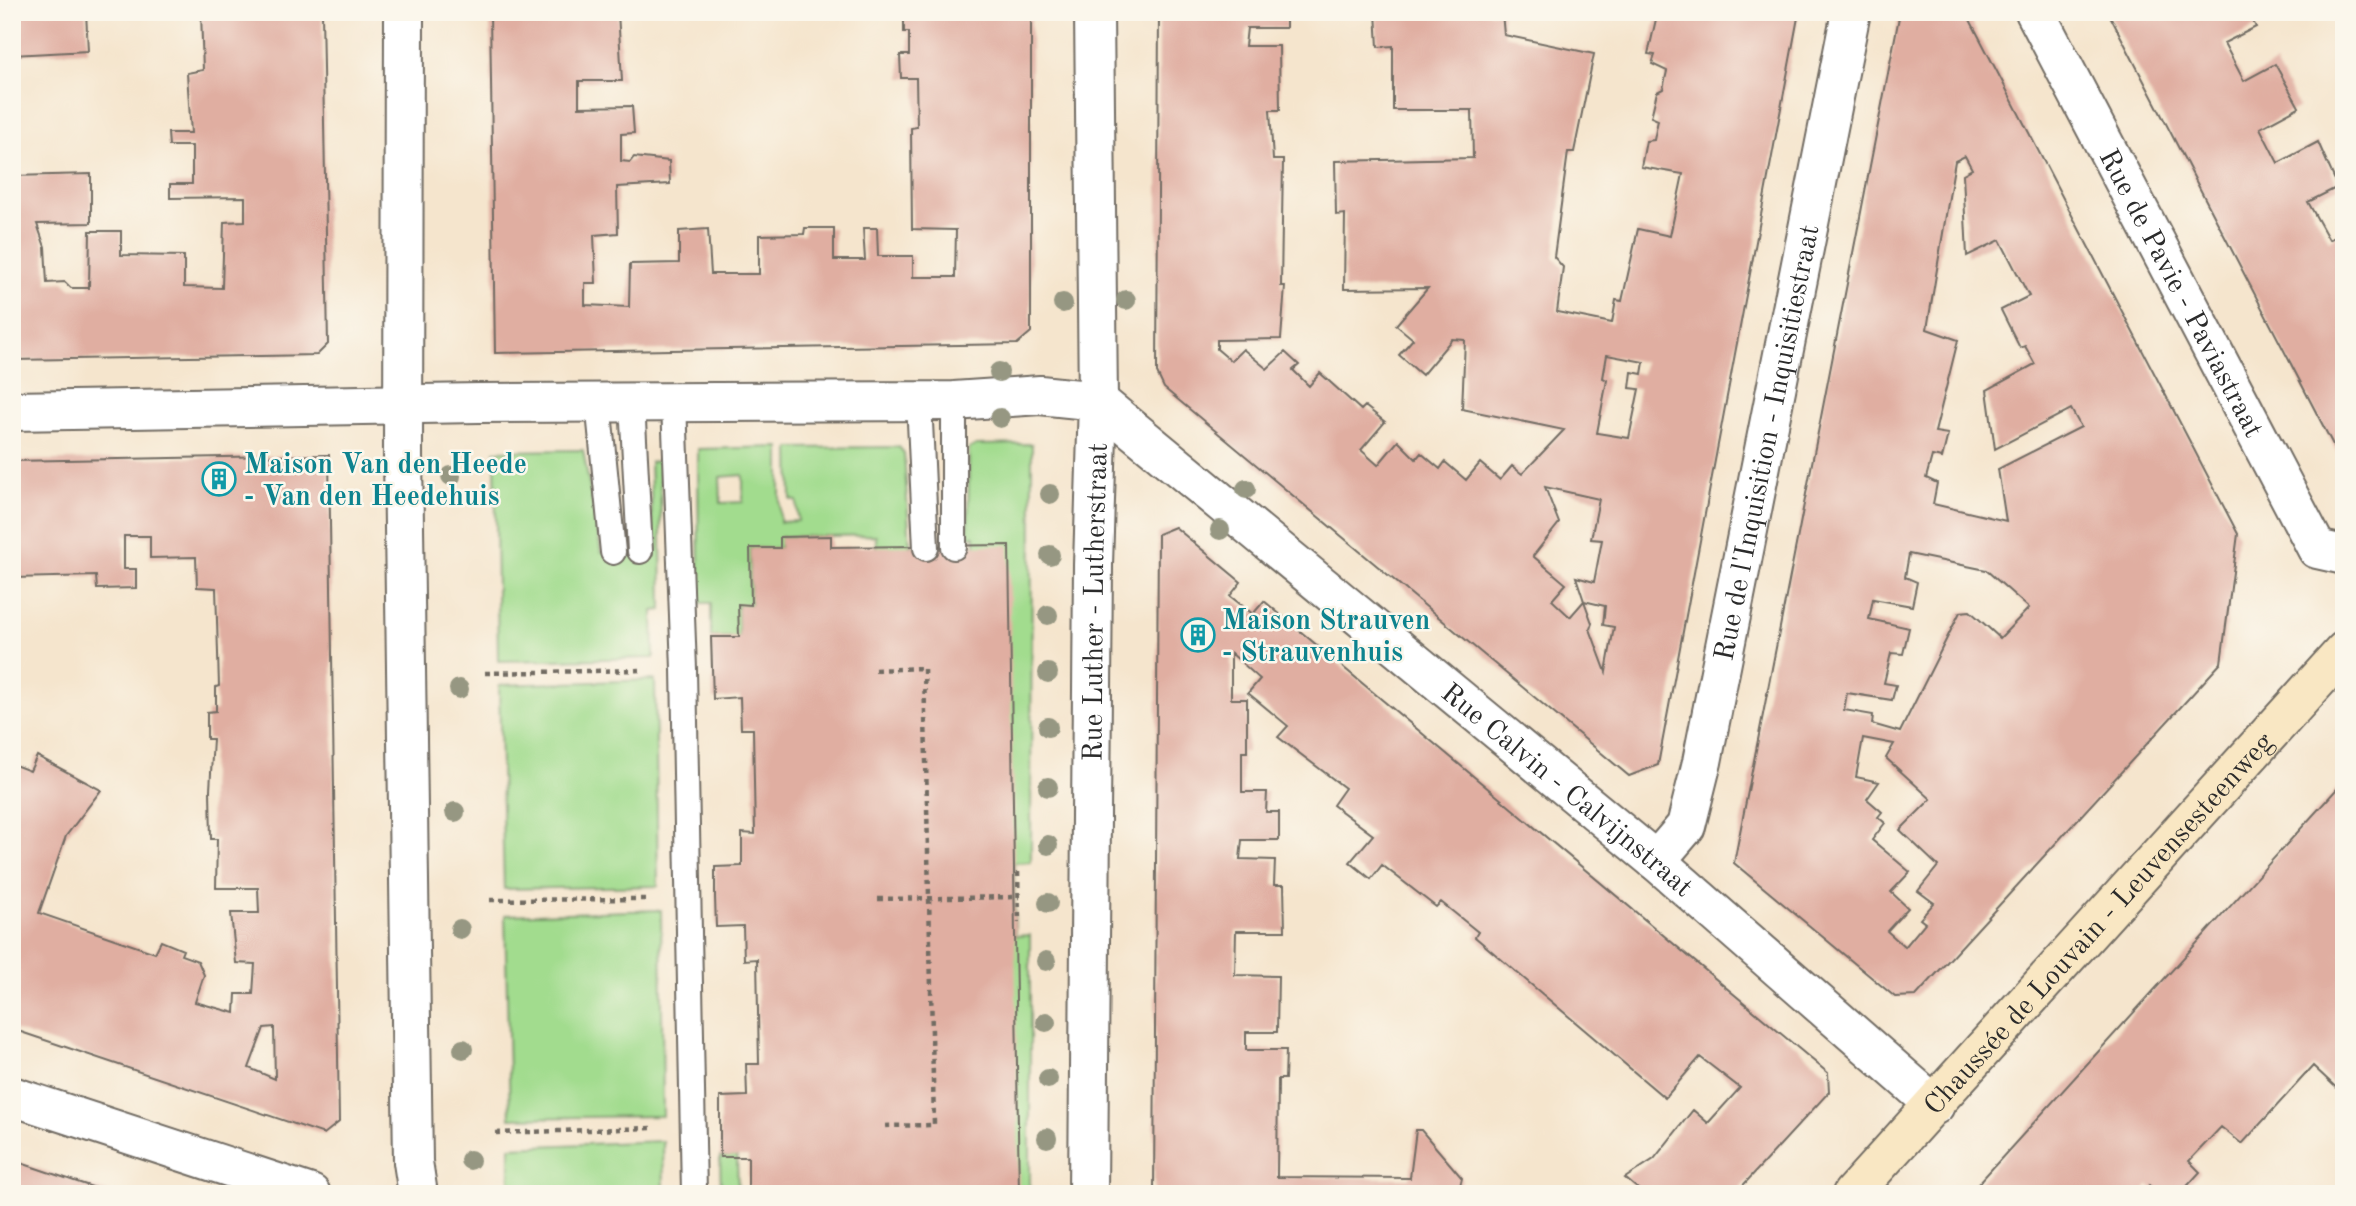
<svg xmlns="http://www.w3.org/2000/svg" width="2356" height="1206" font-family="'Old Standard TT',serif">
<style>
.green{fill:#a2dc8e;stroke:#66845c;stroke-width:2;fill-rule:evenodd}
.building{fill:#e0aea1;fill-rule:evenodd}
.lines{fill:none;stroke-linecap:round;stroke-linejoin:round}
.service-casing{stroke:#726c64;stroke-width:28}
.minor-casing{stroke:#726c64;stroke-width:42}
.tertiary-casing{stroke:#726c64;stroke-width:42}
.secondary-casing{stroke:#726c64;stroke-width:42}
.path{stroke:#726c64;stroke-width:4.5;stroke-dasharray:5 5;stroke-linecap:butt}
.service{stroke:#fff;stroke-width:24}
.minor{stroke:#fff;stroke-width:38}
.tertiary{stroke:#fff;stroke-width:38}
.secondary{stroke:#f9e7c3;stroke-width:38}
.tree{fill:#969782}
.labels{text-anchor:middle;stroke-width:5;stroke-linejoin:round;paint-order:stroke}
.street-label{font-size:28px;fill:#2b2b2b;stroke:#fbf7ec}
.culture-label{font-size:28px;font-weight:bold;fill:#0d838f;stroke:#fbf7ec;text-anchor:start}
</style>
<rect width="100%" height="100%" fill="#fbf7ec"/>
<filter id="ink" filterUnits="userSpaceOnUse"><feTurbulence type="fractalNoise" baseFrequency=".0143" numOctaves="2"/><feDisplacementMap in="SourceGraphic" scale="14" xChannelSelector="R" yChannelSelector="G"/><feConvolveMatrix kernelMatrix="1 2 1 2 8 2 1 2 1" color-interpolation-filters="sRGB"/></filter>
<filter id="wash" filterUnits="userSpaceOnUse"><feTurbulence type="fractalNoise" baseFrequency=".00686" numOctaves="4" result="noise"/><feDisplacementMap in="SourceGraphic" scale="28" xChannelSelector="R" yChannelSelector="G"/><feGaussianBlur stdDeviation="1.57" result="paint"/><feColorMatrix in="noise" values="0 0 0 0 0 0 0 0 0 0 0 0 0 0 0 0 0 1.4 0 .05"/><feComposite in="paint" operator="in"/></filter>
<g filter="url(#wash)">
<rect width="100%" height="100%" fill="#f5e5cd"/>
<!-- green -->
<path class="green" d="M1032,444L1031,862L1014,863L1015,936L1030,935V1194H872L876,535L781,537L780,548H750L751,605H738L739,637H711V603H699L698,449L780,447V522L798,521L797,501L791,500L790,448L899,447L904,453L910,546H975V536H968L969,449L976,445ZM743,475V502L721,503L720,477Z
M583,450L601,552L653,551L650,462L660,461L662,610L653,611L654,658L498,661L495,451Z
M655,680L658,886L504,889L499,685Z
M661,910L663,1116L510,1118L505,915Z
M663,1141L664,1194H510V1147Z
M737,1156L738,1194H721L720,1157Z"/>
<g id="blocks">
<!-- building -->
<path class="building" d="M12,12H86L88,51L12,55Z
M201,12H322L328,344L317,355L12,360V176L91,174V223L37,224L45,247L47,283L65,282L71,288H89L90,231H121V255L184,256V287L222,288L224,222L245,221V197L170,198V184H192V146H169L168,133H191L187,73L203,70Z
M490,12H618L622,81H579V107L632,106L634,133L621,134V161L630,162L634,157L669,161L670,184L617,187L618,233L594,235L596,283H585V305L629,307L630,264L679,263V231L708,229L711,274H759V235L804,234L805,228H834V260H865L863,228H877L878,256H913V277H955L956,230L912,229L911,128L917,127L916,78H901L900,55H909V32H904V12H1031V332L1017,344L495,353Z
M1159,12H1286V28H1247L1245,46H1279L1280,110H1270L1273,160H1283L1281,286H1285L1281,339L1217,340V349L1231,361L1243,349L1267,369L1285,352L1299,365L1293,370L1309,386L1320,373L1361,410L1365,406L1385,422L1361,450L1378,465L1398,441L1416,459L1421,453L1440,469L1445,462L1466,480L1480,463L1500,480L1512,466L1522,474L1564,430L1462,409L1465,340L1452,339L1422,375L1399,355L1413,339L1396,325L1428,288L1344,289L1345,214L1336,215L1335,161L1473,158L1472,110H1393V46L1378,47L1376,12H1502L1504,35L1594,54L1574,152H1568L1554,257L1563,267L1557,312L1612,323L1616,300L1622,301L1638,229L1670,236L1683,174L1641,167L1646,141L1654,140L1658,120L1651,117L1657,92L1663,89L1667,71L1652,64L1655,55L1648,54L1657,15L1649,12H1799L1658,765L1629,776L1164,388L1157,373ZM1607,355L1644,362L1642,374L1632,372L1630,388L1639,389L1629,438L1597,433L1607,380L1603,378ZM1545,487L1599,499L1591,539L1602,540L1594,582L1576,577L1584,601L1570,617L1552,600L1566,584L1533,556L1559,523ZM1584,601L1605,606L1603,625L1614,627L1606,672L1590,629L1592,623Z
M1900,12H1966L2238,534L2221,663L1916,996L1895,997L1734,863ZM1965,156L1972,169L1963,174L1967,256L2000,240L2029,296L2001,310L2020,348L2025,346L2035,364L1987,390L1995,449L2071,409L2081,427L1998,469L2006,521L1933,504L1937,483L1926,478L1932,456L1942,458L1948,434L1935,432L1958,340L1927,329L1955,161ZM1909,554L1986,570L2029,608L2000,638L1970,611L1960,612L1900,732L1872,724L1873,715L1844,710L1847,693L1892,700L1896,685L1884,683L1891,653L1903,654L1909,628L1869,619L1873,599L1912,606L1917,582L1905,577ZM1863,738L1894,744L1886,758L1931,799L1900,830L1938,866L1918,891L1934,903L1920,919L1925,923L1905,947L1887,931L1908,908L1891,892L1910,872L1872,840L1885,823L1878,817L1882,812L1867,799L1879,782L1856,777Z
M2108,12H2248L2256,27L2224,43L2244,81L2275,64L2299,107L2260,128L2278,163L2318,142L2338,187L2308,202L2329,240L2344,232V466Z
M329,455L339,1122L324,1134L12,1029V764L30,771L37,756L101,790L66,836L39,913L155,953L161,941L183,950L181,955L198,961L204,975L195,1002L235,1013L236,994H253L255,964L236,963L231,913H259L258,888H216L217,839H211L210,790L213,739H207V712L216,711V687L219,686L216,588L197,587L196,557L150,558V536H124V569H136V588L97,589L96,576L12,578V461ZM274,1027L275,1079L249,1068L264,1028Z
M1175,527L1241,582L1230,596L1253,614L1264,601L1828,1073L1829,1092L1735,1194H1644L1625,1178L1654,1159L1693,1110L1708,1123L1740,1088L1700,1057L1665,1098L1475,937L1478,932L1441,902L1436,907L1382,865L1371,879L1350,862L1373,835L1333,805L1345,788L1278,737L1288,726L1248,693L1260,679L1231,653V699H1247V752H1242V792H1267L1266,812H1279V840H1242L1240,859L1275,860L1274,885H1284L1285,931H1236L1235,975L1278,976L1277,1032H1246V1050H1286L1285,1079H1278L1277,1177L1410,1178L1416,1130H1421L1462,1178L1458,1194H1154L1158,534Z
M831,536V547L1009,545L1019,1194H760V1188L748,1189V1157H720V1097L747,1096L746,1064H759L757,959L744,960L743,926L716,927L715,897V867L742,866V833L755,834L753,729H741L740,697L713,699L711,637H739L738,604L751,605L750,548H780V537Z
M2344,781V1095L2313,1066L2242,1144L2221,1127L2189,1161L2200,1172L2180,1194H2158L2149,1185L2142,1194H1969Z
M12,1160L110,1193V1194H12Z"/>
</g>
</g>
<g filter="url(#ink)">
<use href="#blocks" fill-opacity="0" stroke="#726c64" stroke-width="2"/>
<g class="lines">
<defs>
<path id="service" d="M919,401L926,548
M598,402L613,552
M632,403L640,551
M674,403L684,669L694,1194
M954,547V401"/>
<g id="minor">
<path d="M404,12L403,456L413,1162L418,1194"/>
<path id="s1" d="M2035,12L2317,549L2344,555"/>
<path id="s2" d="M12,411L479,403L954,401L1040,395L1098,401L1656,861L1935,1105"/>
<path id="s3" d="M1656,861L1686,826L1702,762L1851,12"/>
<path id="s4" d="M1088,1194L1093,565L1098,401L1094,12"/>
</g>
<path id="tertiary" d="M12,1096L311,1194"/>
<g id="secondary">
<path id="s5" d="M1852,1194L2344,651"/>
</g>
</defs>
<!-- service casing -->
<use href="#service" class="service-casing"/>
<!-- minor casing -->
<use href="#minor" class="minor-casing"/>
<!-- tertiary casing -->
<use href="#tertiary" class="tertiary-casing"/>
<!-- secondary casing -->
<use href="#secondary" class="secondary-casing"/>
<!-- path -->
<path class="path" d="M875,670L924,668L934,1125L882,1126
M485,673L642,670
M1018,872L1019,923
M878,899L1019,897
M490,900L647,899
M496,1133L652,1128"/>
<!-- service -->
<use href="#service" class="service"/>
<!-- minor -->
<use href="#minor" class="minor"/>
<!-- tertiary -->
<use href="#tertiary" class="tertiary"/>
<!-- secondary -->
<use href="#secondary" class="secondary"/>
</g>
<!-- trees -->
<g class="tree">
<circle cx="1126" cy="300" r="10"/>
<circle cx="1063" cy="303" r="10"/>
<circle cx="999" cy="372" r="10"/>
<circle cx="1000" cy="418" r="10"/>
<circle cx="451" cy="476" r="10"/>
<circle cx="1246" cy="489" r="10"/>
<circle cx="1050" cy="494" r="10"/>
<circle cx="1220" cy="530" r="10"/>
<circle cx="1050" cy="555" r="10"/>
<circle cx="1048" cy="615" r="10"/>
<circle cx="1048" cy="673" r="10"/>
<circle cx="459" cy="689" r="10"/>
<circle cx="1048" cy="727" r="10"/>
<circle cx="1048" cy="787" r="10"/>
<circle cx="455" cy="812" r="10"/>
<circle cx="1048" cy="845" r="10"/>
<circle cx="1048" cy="903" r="10"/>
<circle cx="460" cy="929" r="10"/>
<circle cx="1046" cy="961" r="10"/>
<circle cx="1046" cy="1022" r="10"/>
<circle cx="463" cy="1049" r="10"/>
<circle cx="1048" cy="1079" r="10"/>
<circle cx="1047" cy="1138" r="10"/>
<circle cx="470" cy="1160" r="10"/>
</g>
</g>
<!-- icons -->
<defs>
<symbol id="building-ring" viewBox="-11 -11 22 22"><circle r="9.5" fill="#fbf7ec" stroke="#0f9aa8" stroke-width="1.5"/><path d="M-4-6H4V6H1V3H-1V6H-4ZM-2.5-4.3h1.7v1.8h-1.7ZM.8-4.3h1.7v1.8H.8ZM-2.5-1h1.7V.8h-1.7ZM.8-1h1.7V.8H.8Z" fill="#0f9aa8"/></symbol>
</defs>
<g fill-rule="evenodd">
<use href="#building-ring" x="200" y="460" width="38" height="38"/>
<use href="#building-ring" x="1179" y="616" width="38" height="38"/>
</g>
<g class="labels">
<!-- street labels -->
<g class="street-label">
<text dy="10" stroke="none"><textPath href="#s1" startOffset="317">Rue de Pavie - Paviastraat</textPath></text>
<text dy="10" stroke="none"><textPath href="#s3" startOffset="438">Rue de l'Inquisition - Inquisitiestraat</textPath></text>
<text dy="10" stroke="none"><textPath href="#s4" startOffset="592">Rue Luther - Lutherstraat</textPath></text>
<text dy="10" stroke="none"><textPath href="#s2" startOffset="1696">Rue Calvin - Calvijnstraat</textPath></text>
<text dy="10" stroke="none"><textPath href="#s5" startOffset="366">Chaussée de Louvain - Leuvensesteenweg</textPath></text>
</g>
<!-- culture labels -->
<g class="culture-label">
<text x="244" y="473">Maison Van den Heede<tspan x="244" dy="32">- Van den Heedehuis</tspan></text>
<text x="1222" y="629">Maison Strauven<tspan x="1222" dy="32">- Strauvenhuis</tspan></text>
</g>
</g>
<!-- margin -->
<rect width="2356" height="1206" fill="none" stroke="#fbf7ec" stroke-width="42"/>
</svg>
